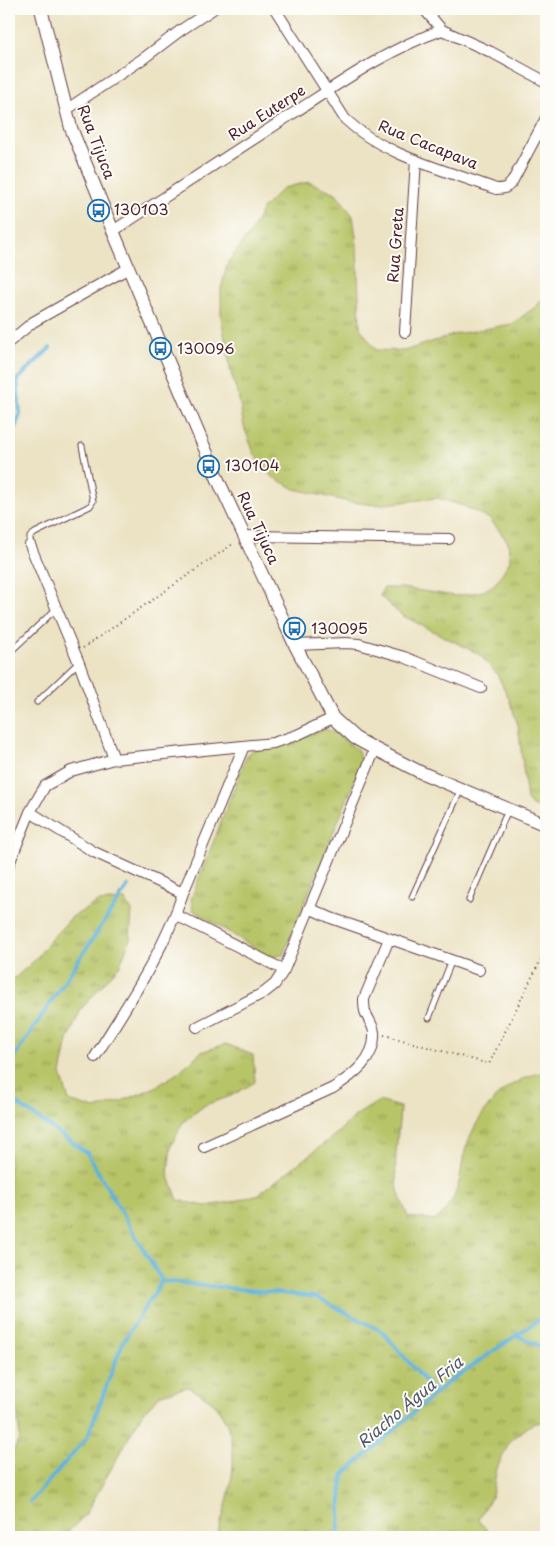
<svg xmlns="http://www.w3.org/2000/svg" width="555" height="1546" font-family="'Playpen Sans',sans-serif">
<style>
.grass{fill:url(#grass-tufts);stroke:#807249}
.lines{fill:none;stroke-linecap:round;stroke-linejoin:round}
.stream{stroke:#5cb1d8;stroke-width:4}
.service-casing{stroke:#623c42;stroke-width:7}
.minor-casing{stroke:#623c42;stroke-width:12}
.tertiary-casing{stroke:#623c42;stroke-width:14}
.path{stroke:#623c42;stroke-width:2;stroke-dasharray:1 4;stroke-linecap:butt}
.service{stroke:#fff;stroke-width:5}
.minor{stroke:#fff;stroke-width:10}
.tertiary{stroke:#fff;stroke-width:12}
.labels{text-anchor:middle;stroke-width:4;stroke-linejoin:round;paint-order:stroke}
.street-label{font-size:15px;fill:#4a1f2b;stroke:#fdfcf7}
.poi-label{font-size:15px;fill:#4a1f2b;stroke:#fdfcf7;text-anchor:start}
.water-label{font-size:16px;font-style:italic;fill:#515970;stroke:#fdfcf7}
</style>
<defs>
<pattern id="grass-tufts" width="24" height="20" patternUnits="userSpaceOnUse" patternTransform="scale(1.25)"><rect width="24" height="20" fill="#b7c567"/><path d="M3 7l-1-3M5 7V3M7 7l1-3M15 17l-1-3M17 17v-4M19 17l1-3" fill="none" stroke="#979f55"/></pattern>
</defs>
<rect width="100%" height="100%" fill="#fdfcf7"/>
<filter id="ink" filterUnits="userSpaceOnUse"><feTurbulence type="fractalNoise" baseFrequency=".02" numOctaves="2"/><feDisplacementMap in="SourceGraphic" scale="10" xChannelSelector="R" yChannelSelector="G"/><feConvolveMatrix kernelMatrix="1 2 1 2 8 2 1 2 1" color-interpolation-filters="sRGB"/></filter>
<filter id="wash" filterUnits="userSpaceOnUse"><feTurbulence type="fractalNoise" baseFrequency=".0096" numOctaves="4" result="noise"/><feDisplacementMap in="SourceGraphic" scale="20" xChannelSelector="R" yChannelSelector="G"/><feGaussianBlur stdDeviation="1.12" result="paint"/><feColorMatrix in="noise" values="0 0 0 0 0 0 0 0 0 0 0 0 0 0 0 0 0 1.4 0 .05"/><feComposite in="paint" operator="in"/></filter>
<g filter="url(#wash)">
<rect width="100%" height="100%" fill="#ece3c4"/>
<!-- grass -->
<path class="grass" d="M309,182L336,193L353,216L357,244L360,328L376,350L404,351L456,334L512,324L534,308L546,296V812L532,806L527,800L518,725L509,699L497,674L479,654L401,615L380,596L383,588H402L456,596L484,591L495,584L510,561L508,542L490,519L464,506L437,498L376,505L349,502L295,489L271,476L254,453L244,427L239,399L231,373L221,316V289L228,262L251,232L263,208L283,188Z
M325,729L334,732L358,750L361,766L283,955L273,957L268,956L193,910L191,899L247,755L253,750L281,745Z
M125,900L132,911L130,939L120,965L81,1009L68,1040L61,1074L69,1101L95,1109L122,1101L156,1087L179,1072L201,1052L226,1044L253,1055L255,1082L231,1096L205,1105L183,1122L171,1146L168,1174L178,1200L205,1206L232,1202L259,1194L335,1135L355,1116L379,1101L400,1107C399,1133 392,1165 398,1190C400,1199 405,1208 408,1217L436,1220C449,1207 457,1196 460,1177C462,1169 462,1159 465,1151C474,1121 495,1090 525,1078C532,1076 539,1071 546,1074V1421L532,1424L510,1441L497,1468L492,1496L478,1520L493,1537H216C230,1496 247,1441 214,1404C208,1397 196,1392 188,1387L161,1394L142,1414L85,1515L65,1535L61,1537H9V1460L20,1437L17,1410L9,1385V979L15,978L35,960L52,938L72,917L98,902Z"/>
<g class="lines">
<!-- stream -->
<path class="stream" d="M9,446L20,414L17,380L50,348
M9,1065L128,886
M9,1098L87,1153L162,1281L316,1297L383,1332L435,1393
M516,1335L546,1349
M30,1502L87,1438L123,1342L162,1281
M338,1537L343,1475L447,1383L546,1315"/>
</g>
</g>
<g filter="url(#ink)">
<g class="lines">
<defs>
<path id="service" d="M30,545V537L35,533L90,506L93,501L82,446
M9,653L56,609
M37,702L78,663
M412,897L461,789
M469,900L508,810
M429,1018L451,962"/>
<path id="minor" d="M275,9L345,119C384,156 446,170 496,189C504,189 507,188 512,182L546,118
M424,9L442,30L491,52L546,82
M66,110L144,58L181,30L213,9
M113,231C173,192 233,153 292,114C340,83 388,49 442,30
M405,332L416,160
M9,342L33,322L129,268
M244,536L449,539
M30,545L79,663L114,759
M295,645L346,643L359,644L404,657L481,688
M30,812L94,852L183,893
M9,864L30,812L45,786L71,771L114,759L273,743L297,735L333,718
M309,908L331,918L479,970
M176,915L284,970
M197,1027L265,992L275,984L284,970L375,749
M95,1057C127,1005 164,952 183,893L244,746
M204,1147L333,1088C352,1076 376,1059 374,1033C374,1026 367,1018 365,1011C364,1007 364,1003 364,999L389,939"/>
<path id="tertiary" d="M41,9L71,128L113,231L219,482L295,645L333,718L355,738L375,749L420,772L546,825"/>
</defs>
<!-- service casing -->
<use href="#service" class="service-casing"/>
<!-- minor casing -->
<use href="#minor" class="minor-casing"/>
<!-- tertiary casing -->
<use href="#tertiary" class="tertiary-casing"/>
<!-- path -->
<path class="path" d="M83,648L233,544
M384,1035L489,1064L546,949"/>
<!-- service -->
<use href="#service" class="service"/>
<!-- minor -->
<use href="#minor" class="minor"/>
<!-- tertiary -->
<use href="#tertiary" class="tertiary"/>
</g>
</g>
<!-- icons -->
<defs>
<symbol id="bus-ring" viewBox="-11 -11 22 22"><circle r="9.5" fill="#fdfcf7" stroke="#1f6fb2" stroke-width="1.5"/><path d="M-5-6H5V4H4V6H2V4H-2V6H-4V4H-5ZM-3.5-4V0h7V-4ZM-3.5 1.2v1.5H-2V1.2ZM2 1.2v1.5H3.5V1.2Z" fill="#1f6fb2"/></symbol>
</defs>
<g fill-rule="evenodd">
<use href="#bus-ring" x="86" y="198" width="25" height="25"/>
<use href="#bus-ring" x="148" y="336" width="25" height="25"/>
<use href="#bus-ring" x="196" y="454" width="25" height="25"/>
<use href="#bus-ring" x="282" y="616" width="25" height="25"/>
</g>
<g class="labels">
<!-- street labels -->
<g class="street-label">
<text transform="translate(267 113) rotate(-33)" y="5">Rua Euterpe</text>
<text transform="translate(96 142) rotate(69)" y="5">Rua Tijuca</text>
<text transform="translate(428 145) rotate(22)" y="5">Rua Cacapava</text>
<text transform="translate(396 245) rotate(-86)" y="5">Rua Greta</text>
<text transform="translate(258 528) rotate(65)" y="5">Rua Tijuca</text>
</g>
<!-- poi labels -->
<g class="poi-label">
<text x="114" y="215">130103</text>
<text x="177" y="354">130096</text>
<text x="225" y="471">130104</text>
<text x="311" y="634">130095</text>
</g>
<!-- water labels -->
<g class="water-label">
<text transform="translate(410 1402) rotate(-40)" y="6">Riacho Água Fria</text>
</g>
</g>
<!-- margin -->
<rect width="555" height="1546" fill="none" stroke="#fdfcf7" stroke-width="30"/>
</svg>
